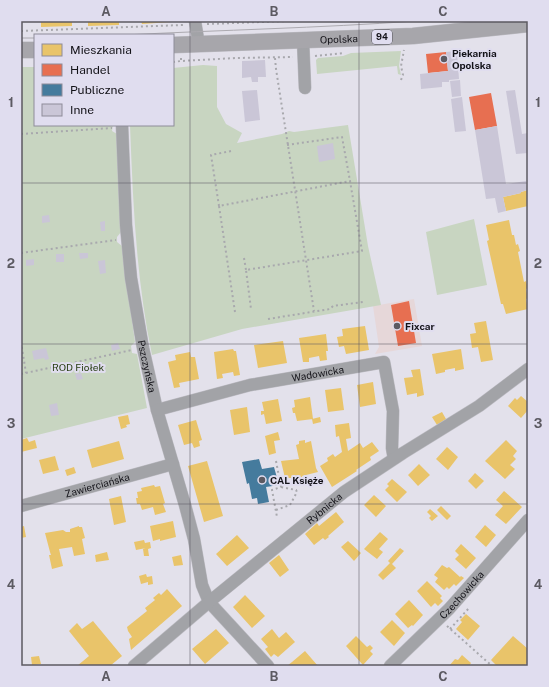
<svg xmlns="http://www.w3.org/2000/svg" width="549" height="687" font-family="'Public Sans',sans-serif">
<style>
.commercial{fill:#e6d7d9}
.green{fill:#c8d5c1}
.homes{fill:#e9c46a}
.shops{fill:#e76f51}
.public{fill:#457b9d}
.building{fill:#cac6d7}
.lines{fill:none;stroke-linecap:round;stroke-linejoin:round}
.minor-casing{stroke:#bebdc4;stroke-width:13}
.major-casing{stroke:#bebdc4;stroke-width:17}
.path{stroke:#a8a8ad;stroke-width:2;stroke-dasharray:2 3;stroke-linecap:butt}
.minor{stroke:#a2a3a7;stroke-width:12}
.major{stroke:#a7a6ab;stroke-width:16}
.tram{stroke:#acaab0;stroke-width:1}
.grid{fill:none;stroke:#5c5a62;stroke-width:1;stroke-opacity:0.55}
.poi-dot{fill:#5c5a62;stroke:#e0ddef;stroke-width:1.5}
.labels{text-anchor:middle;stroke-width:4;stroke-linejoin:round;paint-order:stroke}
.shield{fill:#e0ddef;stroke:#504f58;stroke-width:1}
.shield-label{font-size:9px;font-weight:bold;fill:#131218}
.street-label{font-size:10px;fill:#131218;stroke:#e0ddef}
.poi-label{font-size:10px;font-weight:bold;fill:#131218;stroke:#e0ddef;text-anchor:start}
.park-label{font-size:10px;fill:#293f14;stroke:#e0ddef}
.neatline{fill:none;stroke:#5c5a62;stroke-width:1.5}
.grid-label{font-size:13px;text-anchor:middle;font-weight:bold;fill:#5c5a62}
</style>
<rect width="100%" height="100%" fill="#e3e1eb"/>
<!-- commercial -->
<path class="commercial" d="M414,299L422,346L375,354L379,347L373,306Z"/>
<!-- green -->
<path class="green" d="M401,51L399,66L401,75L398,74L397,66L317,74L316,60L318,58L343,56L351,53Z
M203,65L217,66V107L226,124L242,133L237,143L282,134L289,131L294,132L348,125L368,246L381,305L242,329L152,355C136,278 133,203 130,125H173V68Z
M21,67H35V125H113L112,131L117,134L121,232L117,237V242L122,246L135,342L131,346L132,353L137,354L147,408L21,439Z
M474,219L487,285L437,295L426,232Z"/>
<!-- homes -->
<path class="homes" d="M41,21H72V26L41,27Z
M88,21H119V25L88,26Z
M141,21H171V22L142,24Z
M528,190V206L506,211L503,197L521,193V192Z
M509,220L512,235H514L516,245L518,244L520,251L518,252L524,282L526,281L528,288L526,289L528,298L526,299L528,309L506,314L503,304H501L487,241L489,240L486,225Z
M486,321L493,360L481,362L478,347L472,348L470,334L476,333L474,323Z
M365,326L369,350L346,354L344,346L339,347L337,337L343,336L342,329Z
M326,334L328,351H326L327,360L320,361L319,356L309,358V362H303L299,338Z
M283,341L287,363L258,368L254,345Z
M233,349L234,351H236L240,375L234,376L233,372L222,374L223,378L217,379L214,352Z
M461,349L464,369L455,371V368L445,370V372L436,374L432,354Z
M190,352L191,357H195L199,379L179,383L180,387L174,388L168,362L176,360L175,355Z
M420,369L424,395L417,397V393L407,395L404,378L413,377L411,370Z
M373,382L376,404L360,407L357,385Z
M341,388L344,410L328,412L325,390Z
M521,396L528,402V410L521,418L508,406L515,398L517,400Z
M310,397L313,419L297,421L295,413H293L292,408L295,407L294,400Z
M278,399L282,421L266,424L264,414L261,415V411H264L262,402Z
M247,407L250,432L234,435L230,410Z
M442,412L446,419L437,425L432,417Z
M128,415L130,424L126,425L127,427L121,429L118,417Z
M320,417L321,422L313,424L312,419Z
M196,420L202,440L199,441L200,446L194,448L192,443L184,445L178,425Z
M349,423L351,438L346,439L348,451L360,443L363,448L372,442L379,451L370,457L371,460L356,470L357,471L332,487L320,466L328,461L327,458L333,454L335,457L342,452L339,436L336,437L335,425Z
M278,432L280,440L274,441L276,453L269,455L265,436Z
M27,438L29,442L35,440L37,448L21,452V440Z
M305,440V443L311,441L316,468L318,472L302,476L303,480L293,482L292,478H285L281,461L299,459L296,445L299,444V441Z
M506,440L517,451L513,456L516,459L510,465L515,469L505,479L485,461Z
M119,441L124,459L92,468L87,450Z
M447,447L458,457L448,470L436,459Z
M55,456L59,470L43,474L39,460Z
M207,461L223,516L204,522L188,466Z
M419,464L430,475L418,486L408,475Z
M74,467L76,473L67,476L65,470Z
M475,473L484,481L476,489L468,481Z
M392,479L407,492L397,502L385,490L389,486L387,484Z
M154,485L155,487L160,486L165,503L163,504L166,512L155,515L153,507L142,510L140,504H137L136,498H138L137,492L142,491L141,488Z
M504,491L522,507L506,524L495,515L503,506L496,500Z
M374,495L386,506L376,517L364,505Z
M121,496L126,522L114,525L109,499Z
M441,506L451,516L447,520L437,510Z
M430,509L438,516L432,521L429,518L431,516L427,512Z
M336,512L344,522L328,536L329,537L325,540L323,538L314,545L305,534L317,523L319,526Z
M173,521L176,537L160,541V539L153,541L150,526Z
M485,525L496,535L486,547L475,537Z
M24,526L26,537L21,538V527Z
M79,526V527H82L85,538L82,539L85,554L74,556L72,547L59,549L63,566L52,569L49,555H51L50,552L45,533L63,530L66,532H70V529Z
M380,532L388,539L379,549L383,552L377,559L364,549Z
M237,535L249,548L227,566L216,554Z
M144,540L145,543L150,542L151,548L148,549L149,556H144L143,549L146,548L136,550L134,542Z
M348,541L361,553L354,561L341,547Z
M461,544L476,558L466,569L455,559L459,555L455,551Z
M400,548L404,551L392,564L396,568L383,580L378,575L390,563L388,561Z
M107,552L109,560L96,562L95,555Z
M181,555L183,565L174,566L172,557Z
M279,555L289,570L280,577L269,563Z
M442,565L447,568L449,567L460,577L461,576L464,578L456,586L454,584L449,589L447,587L444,590L435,582L438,578L434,575Z
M146,574L147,577L152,576L153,584L148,585V582L141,584L139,576Z
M427,581L442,596L440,598L443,601L438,606L435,603L431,607L417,591Z
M167,589L182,606L131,650L129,639L132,637L128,631L127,627L147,611L145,608L155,600L153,598L159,593L161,595Z
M245,595L265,616L252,628L233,607Z
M409,600L423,615L413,626L412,625L408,628L395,614Z
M466,614L480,626L468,640L456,629L462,622L460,620Z
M392,620L405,633L394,646L380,632Z
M93,621L122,656L110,666H77L89,656L69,631L77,623L82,629Z
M216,629L229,643L205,664L192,649Z
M272,629L279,638L286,632L295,642L278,657L274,654L271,657L265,649L268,647L261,639Z
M356,636L367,647L370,645L373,648L370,651L373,654L363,665L346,646Z
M513,636L528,649V662L524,666H497L491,660Z
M305,651L318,666H287L292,662Z
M462,655L471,663L469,666H449L455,659L458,660Z
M39,656L41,664L32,665L31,657Z"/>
<!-- shops -->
<path class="shops" d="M446,52L448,71L428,73L426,54Z
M491,93L497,126L475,130L469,97Z
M409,301L416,343L398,346L391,305Z"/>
<!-- public -->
<path class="public" d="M259,459L262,469L274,467L279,485L266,487L269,502L258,504L257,498L252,499L249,483L247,484L242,462Z"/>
<!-- building -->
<path class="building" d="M457,51L459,79L449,80V82H442V87L421,89L420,74L448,71L446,52Z
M265,60L266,77H258V82H252L251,77L242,78V61Z
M460,80L461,96L452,97L450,81Z
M257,90L260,120L245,122L242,91Z
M515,90L522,134L528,133V153L516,154L506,91Z
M462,97L466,131L455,132L451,99Z
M497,126L506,184L526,181L527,190L521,192V193L503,197L506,211L498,213L495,198L486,199L475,130Z
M333,143L335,159L319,162L317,146Z
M49,215L50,222L42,223V216Z
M105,221V231H101L100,222Z
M79,253H88V258L80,259Z
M56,254H64V262H56Z
M34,259V265L26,266V260Z
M105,260L106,273L100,274L98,261Z
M118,343L120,349L112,351L111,345Z
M46,348L49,359L45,360L44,358L34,360L32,351Z
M81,373L83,379L77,380L75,374Z
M57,403L59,415L51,416L49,405Z"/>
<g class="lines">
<defs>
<g id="minor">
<path d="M195,21L199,45"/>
<path d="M303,40L305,88"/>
<path id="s1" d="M122,125L126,225L131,278L143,348L157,410L185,505L194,539L202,585L209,602L268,666"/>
<path id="s2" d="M157,410L250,385L384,362L393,411L392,448L393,454L395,458"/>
<path id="s3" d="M21,506L173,464"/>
<path id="s4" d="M134,666L209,602L344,492L403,453L479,406L528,369"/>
<path id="s5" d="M390,666L449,609L528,520"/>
</g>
<g id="major">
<path id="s6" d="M173,45L413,36L528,24"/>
<path d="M21,50H35"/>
</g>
</defs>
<!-- minor casing -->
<use href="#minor" class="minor-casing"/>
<!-- major casing -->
<use href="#major" class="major-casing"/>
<!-- path -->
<path class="path" d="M207,24L289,21
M21,31L183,25
M315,56L344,53
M181,58V61L236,58L293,57
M275,58L276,69L314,311
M173,62L181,61
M401,80L403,75L401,66L404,50
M21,134L112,128
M287,145L342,137L350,181
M219,206L211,155L231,151
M21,253L116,240
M244,258L246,270
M235,312L219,206L350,181L362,251L246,270L251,309
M268,319L330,309L333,306L363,302
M21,342L26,373
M21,374L132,350
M276,461L281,487L272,490L277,517
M276,510L290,505L297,492L296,490L281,487
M447,626L492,666
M450,629L469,608"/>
<!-- minor -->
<use href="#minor" class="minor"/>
<!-- major -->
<use href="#major" class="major"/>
<!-- tram -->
<path class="tram" d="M124,35C221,30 319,28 416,21
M21,38H35"/>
</g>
<!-- grid -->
<path class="grid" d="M190,21V666M359,21V666M21,183H528M21,344H528M21,504H528"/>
<!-- markers -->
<g class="poi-dot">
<circle cx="444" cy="59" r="4"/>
<circle cx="397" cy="326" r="4"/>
<circle cx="262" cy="480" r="4"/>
</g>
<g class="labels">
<!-- shield labels -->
<rect class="shield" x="372" y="30" width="20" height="14" rx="3"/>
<g class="shield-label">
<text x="382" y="40">94</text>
</g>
<!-- street labels -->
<g class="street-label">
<text dy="4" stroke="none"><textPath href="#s6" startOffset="166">Opolska</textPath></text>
<text dy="4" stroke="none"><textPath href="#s1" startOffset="243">Pszczyńska</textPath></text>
<text dy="4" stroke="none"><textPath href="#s2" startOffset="165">Wadowicka</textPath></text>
<text dy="4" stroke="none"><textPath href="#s3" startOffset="79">Zawierciańska</textPath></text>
<text dy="4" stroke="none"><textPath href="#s4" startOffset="247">Rybnicka</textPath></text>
<text dy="4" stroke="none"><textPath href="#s5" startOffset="101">Czechowicka</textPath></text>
</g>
<!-- poi labels -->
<g class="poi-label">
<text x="452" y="57">Piekarnia<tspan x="452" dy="12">Opolska</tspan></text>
<text x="405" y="330">Fixcar</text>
<text x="270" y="484">CAL Księże</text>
</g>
<!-- park labels -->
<g class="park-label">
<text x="78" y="371">ROD Fiołek</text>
</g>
</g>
<!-- border -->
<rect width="549" height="687" fill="none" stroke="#e0ddef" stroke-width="44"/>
<!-- legend -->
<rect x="34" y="34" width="140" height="92" fill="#e0ddef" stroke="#8e8c99"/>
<rect x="42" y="44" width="20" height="12" fill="#e9c46a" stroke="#8e8c99"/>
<text x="70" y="54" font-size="12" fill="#131218">Mieszkania</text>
<rect x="42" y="64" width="20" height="12" fill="#e76f51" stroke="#8e8c99"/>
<text x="70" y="74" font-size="12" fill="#131218">Handel</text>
<rect x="42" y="84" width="20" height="12" fill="#457b9d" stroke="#8e8c99"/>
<text x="70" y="94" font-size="12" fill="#131218">Publiczne</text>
<rect x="42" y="104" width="20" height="12" fill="#cac6d7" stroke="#8e8c99"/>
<text x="70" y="114" font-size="12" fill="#131218">Inne</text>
<rect x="22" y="22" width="505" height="643" class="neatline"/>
<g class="grid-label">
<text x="106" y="16">A</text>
<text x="274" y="16">B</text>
<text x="443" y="16">C</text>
<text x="11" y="107">1</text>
<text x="538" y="107">1</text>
<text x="11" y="268">2</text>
<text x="538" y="268">2</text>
<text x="11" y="428">3</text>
<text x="538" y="428">3</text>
<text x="11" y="589">4</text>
<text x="538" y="589">4</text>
<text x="106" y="681">A</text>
<text x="274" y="681">B</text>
<text x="443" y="681">C</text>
</g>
</svg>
